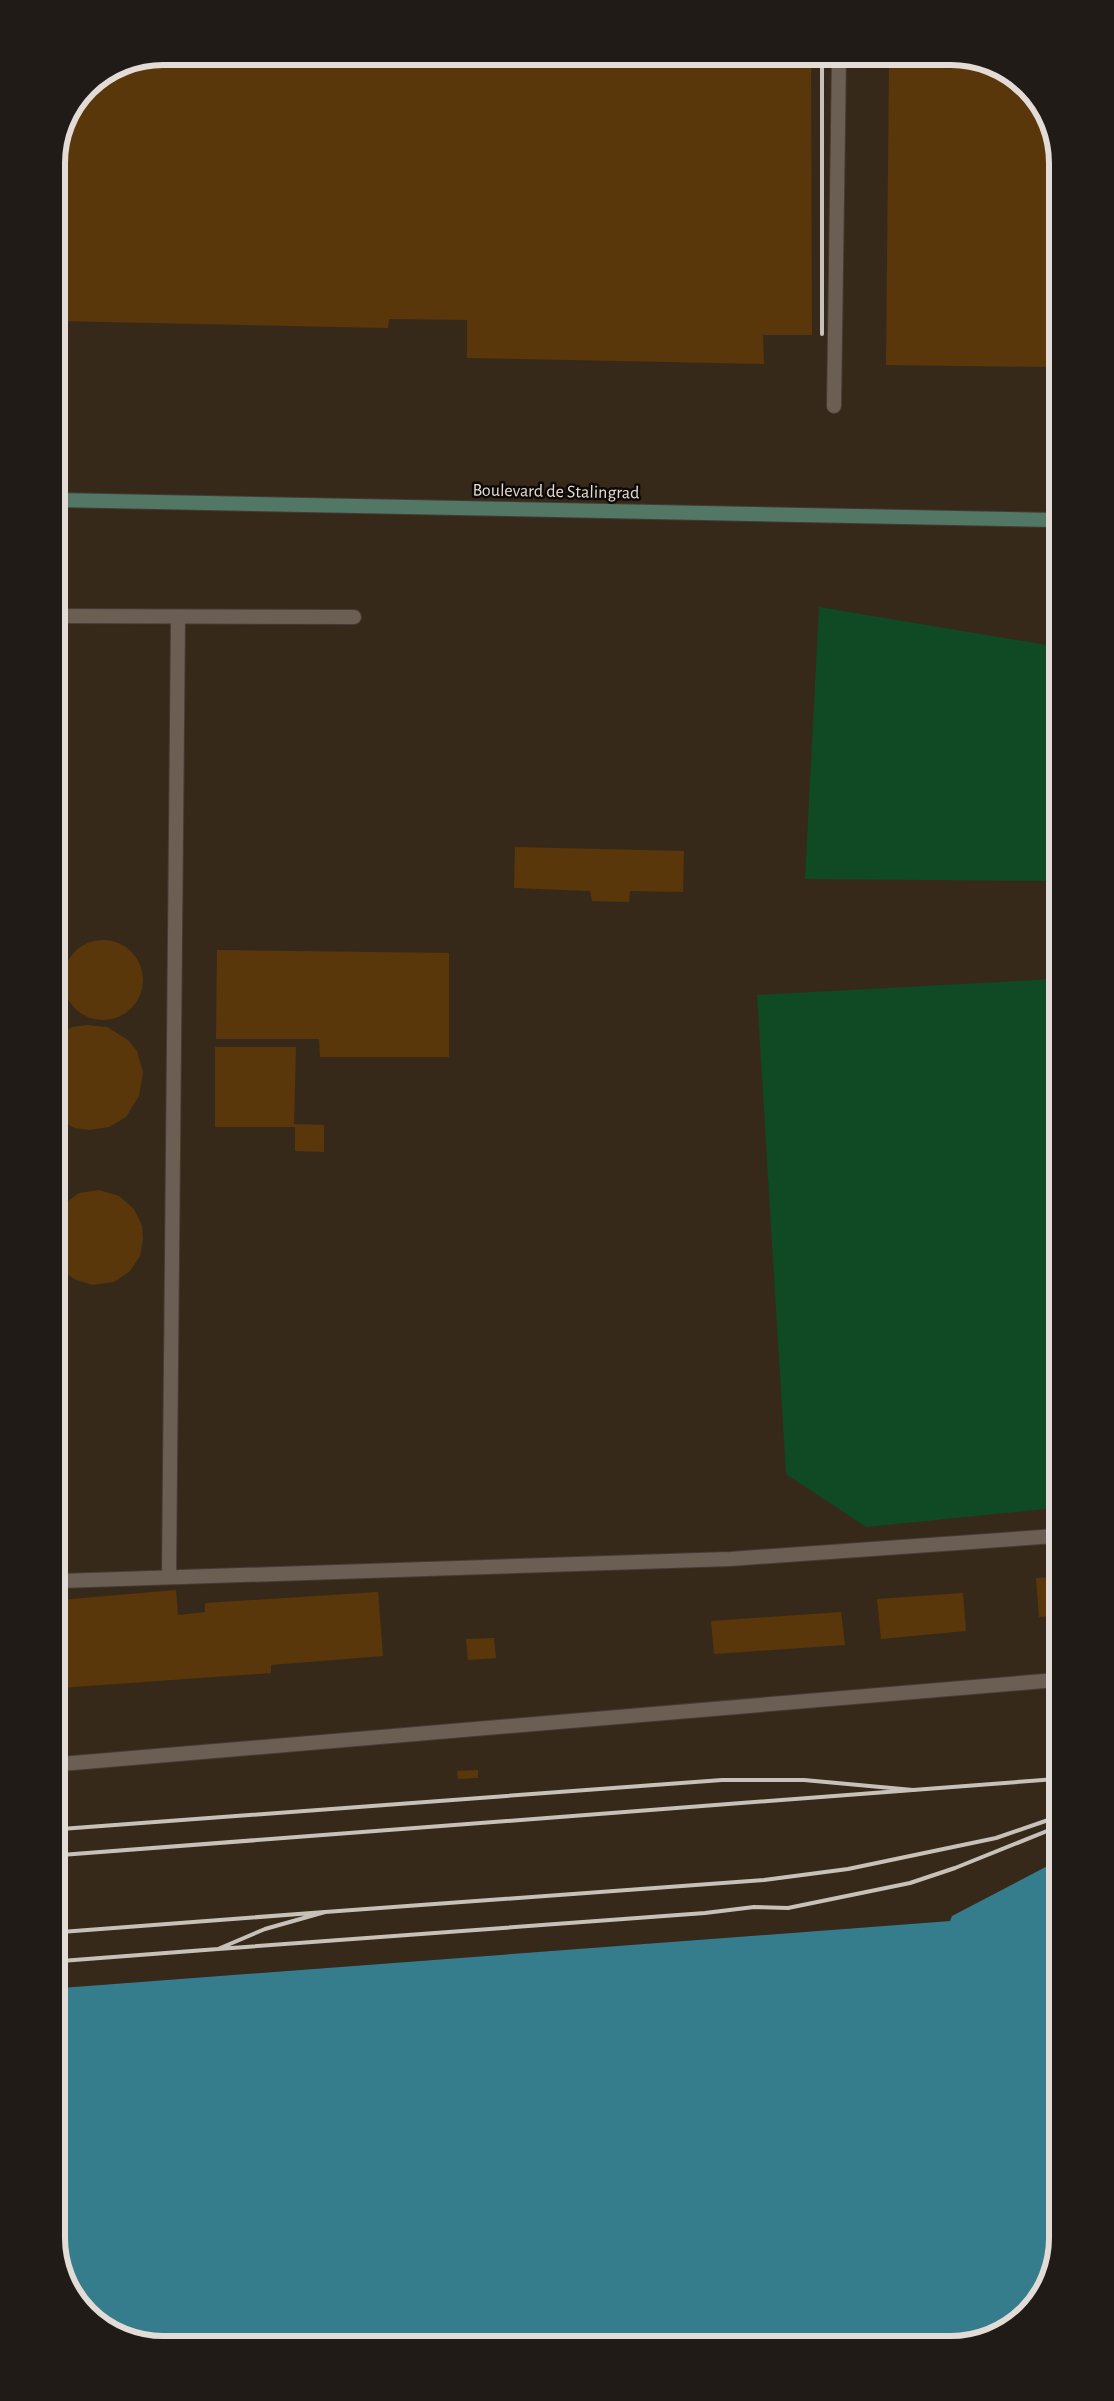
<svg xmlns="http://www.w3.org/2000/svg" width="1114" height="2401" font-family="'Alegreya Sans',sans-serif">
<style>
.built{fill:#37291a}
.green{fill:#0f4a24}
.water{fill:#357c8d}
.building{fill:#5a370a}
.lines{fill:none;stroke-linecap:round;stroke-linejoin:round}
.service-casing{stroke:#443c36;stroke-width:16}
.secondary-casing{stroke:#443c36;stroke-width:16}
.service{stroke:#6b5f53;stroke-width:14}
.secondary{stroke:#527865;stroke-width:14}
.rail{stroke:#c8c1ba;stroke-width:4}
.labels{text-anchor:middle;stroke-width:5;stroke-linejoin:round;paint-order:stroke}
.street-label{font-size:18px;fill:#e3dcd6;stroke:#0f0a06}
.rim{fill:none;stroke:#e3dcd6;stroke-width:6}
</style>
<rect width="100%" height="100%" fill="#2a2016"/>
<!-- built -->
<path class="built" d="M163,56L958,57L1016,79L1052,129L1057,1861L953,1916L950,1921L61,1988L56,157L67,116Z"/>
<!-- green -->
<path class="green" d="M819,607L1053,646L1054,881L805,879Z
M1054,979L1056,1508L866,1527L786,1474L757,995Z"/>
<!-- water -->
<path class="water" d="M1057,1861L1058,2238L1036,2303L985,2339L156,2344L98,2323L62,2272L61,1988L950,1921L952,1916Z"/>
<!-- building -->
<path class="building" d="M163,56H811L812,335H763L764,364L467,358V320L389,319L388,328L57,321L58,150L67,116L88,87L123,64Z
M889,67L990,69L1016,79L1050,126L1048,367L886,365Z
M515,847L684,851L683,892L630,891L629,902L592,901L590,891L514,888Z
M63 980a40 40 0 1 1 80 0a40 40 0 1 1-80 0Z
M217,950L449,953V1057H320L319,1039H216Z
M87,1025L107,1027L128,1040L137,1051L143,1072L139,1096L126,1117L109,1127L90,1130L75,1128L59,1120V1035L72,1027Z
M215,1047H296L294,1124L324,1125V1152L295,1151V1127H215Z
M99,1190L119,1196L134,1209L142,1226L143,1239L140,1256L130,1271L114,1282L92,1285L74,1279L59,1268V1208L79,1193Z
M1056,1577V1616L1039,1617L1036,1578Z
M176,1590L178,1615L205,1612V1603L378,1592L383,1656L271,1665V1673L60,1688V1600Z
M963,1593L966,1631L881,1639L877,1599Z
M841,1612L845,1645L714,1654L711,1621Z
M494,1638L496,1658L468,1660L466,1639Z
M478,1770V1778L458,1779L457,1771Z"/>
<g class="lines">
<defs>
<path id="service" d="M834,406L839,56
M58,616L354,617
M169,1577L178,617
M60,1581L730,1559L1056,1536
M61,1764L1056,1680"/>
<path id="secondary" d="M57,500L1053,520"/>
</defs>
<!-- service casing -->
<use href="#service" class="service-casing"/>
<!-- secondary casing -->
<use href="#secondary" class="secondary-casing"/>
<!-- service -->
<use href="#service" class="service"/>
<!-- secondary -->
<use href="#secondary" class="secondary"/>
<!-- rail -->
<path class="rail" d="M822,56V334
M913,1790L1056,1779
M61,1829L722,1780H804L913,1790L61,1855
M325,1912L764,1880L848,1869L996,1838L1057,1817
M61,1932L325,1912L265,1929L218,1949L61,1961
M218,1949L705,1913L754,1907L788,1908L910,1883L955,1868L1057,1827"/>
</g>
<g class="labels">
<!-- street labels -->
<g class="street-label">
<text transform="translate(556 491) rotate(1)" y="6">Boulevard de Stalingrad</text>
</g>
</g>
<!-- crop -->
<path d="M0 0H1114V2401H0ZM163 65H951A98 98 0 0 1 1049 163V2238A98 98 0 0 1 951 2336H163A98 98 0 0 1 65 2238V163A98 98 0 0 1 163 65Z" fill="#201b17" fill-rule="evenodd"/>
<path class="rim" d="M163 65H951A98 98 0 0 1 1049 163V2238A98 98 0 0 1 951 2336H163A98 98 0 0 1 65 2238V163A98 98 0 0 1 163 65Z"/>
</svg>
